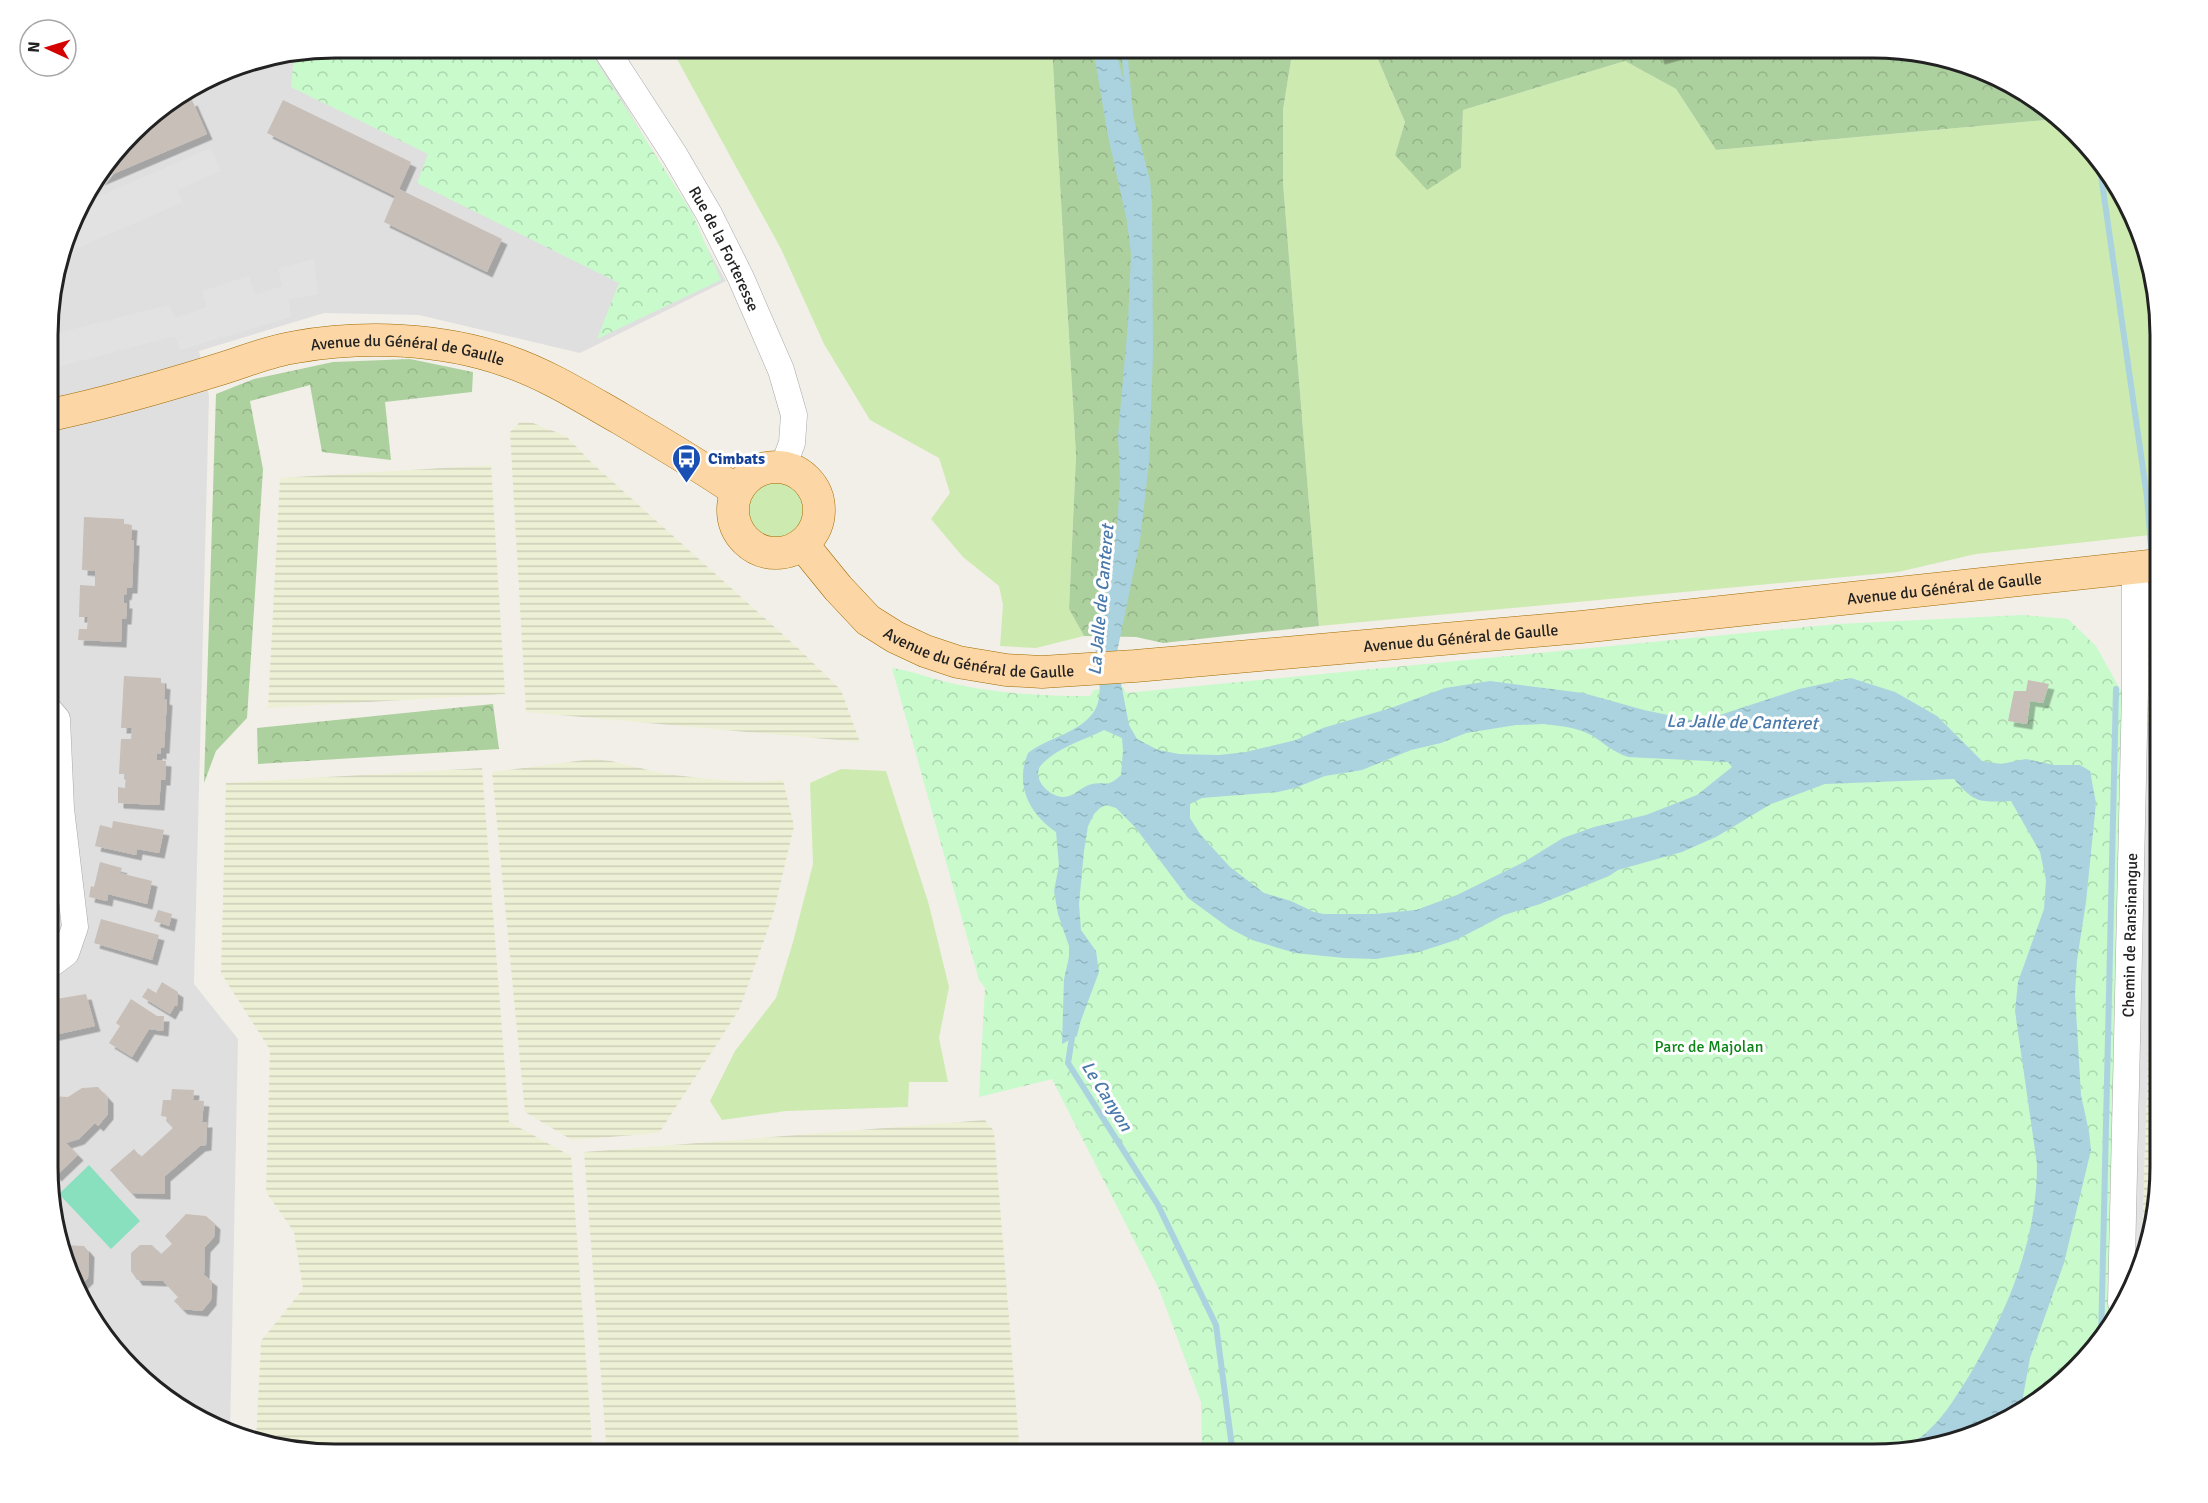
<svg xmlns="http://www.w3.org/2000/svg" width="2208" height="1503" font-family="Signika,sans-serif">
<style>
.residential{fill:#e0dfdf}
.farmland{fill:url(#farmland-rules)}
.grass{fill:#cdebb0}
.forest{fill:url(#forest-crowns)}
.park{fill:url(#park-crowns)}
.pitch{fill:#88e0be}
.parking{fill:#e2e2e2}
.water{fill:url(#water-ripples);fill-rule:evenodd}
.lines{fill:none;stroke-linecap:round;stroke-linejoin:round}
.stream{stroke:#aad3df;stroke-width:6}
.building{fill:#c7bfb8;filter:url(#shadow)}
.minor-casing{stroke:#a9a9a9;stroke-width:27}
.major-casing{stroke:#a06b00;stroke-width:33}
.minor{stroke:#fff;stroke-width:26}
.major{stroke:#fcd6a4;stroke-width:32}
.labels{text-anchor:middle;stroke-width:6;stroke-linejoin:round;paint-order:stroke}
.street-label{font-size:16px;fill:#222;stroke:#fff}
.transit-label{font-size:16px;font-weight:bold;fill:#164399;stroke:#fff;text-anchor:start}
.park-label{font-size:16px;fill:#0c8416;stroke:#fff}
.water-label{font-size:18px;font-style:italic;fill:#4a7aab;stroke:#fff}
.rim{fill:none;stroke:#222;stroke-width:3}
</style>
<defs>
<pattern id="farmland-rules" width="6" height="5" patternUnits="userSpaceOnUse" patternTransform="scale(1.5)"><rect width="6" height="5" fill="#eef0d5"/><path d="M0 2.5h6" fill="none" stroke="#ccceb7"/></pattern>
<pattern id="forest-crowns" width="20" height="18" patternUnits="userSpaceOnUse" patternTransform="scale(1.5)"><rect width="20" height="18" fill="#add19e"/><path d="M2 6a3 3 0 1 1 6 0M12 15a3 3 0 1 1 6 0" fill="none" stroke="#95b388"/></pattern>
<pattern id="park-crowns" width="20" height="18" patternUnits="userSpaceOnUse" patternTransform="scale(1.5)"><rect width="20" height="18" fill="#c8facc"/><path d="M2 6a3 3 0 1 1 6 0M12 15a3 3 0 1 1 6 0" fill="none" stroke="#acd6af"/></pattern>
<pattern id="water-ripples" width="26" height="14" patternUnits="userSpaceOnUse" patternTransform="scale(1.5)"><rect width="26" height="14" fill="#aad3df"/><path d="M2 4q2-2 4 0t4 0M15 11q2-2 4 0t4 0" fill="none" stroke="#92b5bf"/></pattern>
<filter id="shadow"><feDropShadow dx="5.5" dy="5.5" stdDeviation="0" flood-color="#0004"/></filter>
</defs>
<rect width="100%" height="100%" fill="#f2efe9"/>
<!-- residential -->
<path class="residential" d="M336,48H593L726,281L580,353L419,315L324,313L199,351L209,396L194,984L238,1039L230,1433L161,1396L86,1311L50,1205V299L78,208L146,120L226,70Z"/>
<!-- farmland -->
<path class="farmland" d="M520,422L533,423L566,436L593,464L798,648L841,690L860,742L526,712L510,432Z
M491,465L505,694L268,708L280,478Z
M2159,595V1186L2145,1260L2141,1268L2159,725L2146,724L2149,622L2151,610Z
M592,759L611,761L665,774L710,779L749,782L783,780L794,826L773,915L739,1010L659,1133L572,1140L525,1112L492,772Z
M482,768L509,1122L571,1156L593,1455L317,1454L256,1442L261,1341L303,1289L294,1232L266,1192L270,1050L221,973L226,783Z
M985,1120L994,1131L1020,1455H607L584,1152Z"/>
<!-- grass -->
<path class="grass" d="M671,48H1052L1076,455L1069,609L1084,636L1036,648L1000,646L1003,605L999,586L963,557L931,519L950,493L939,458L870,420L824,344L781,249Z
M1293,48H1373L1405,122L1395,155L1461,168L1463,110L1625,61L1676,89L1716,150L2057,119L2122,192L2159,317V534L1976,554L1898,572L1319,626L1283,183V110Z
M746 510a30 30 0 1 1 60 0a30 30 0 1 1-60 0Z
M841,769L886,771L929,905L949,987L939,1038L948,1082H909L908,1107L786,1111L722,1120L710,1101L735,1051L776,998L793,942L813,864L810,783Z"/>
<!-- forest -->
<path class="forest" d="M1052,48H1293L1283,110V183L1319,626L1163,643L1136,637L1084,636L1069,609L1076,455Z
M1373,48L1891,49L1965,63L2047,107L2057,119L1716,150L1676,89L1625,61L1463,110L1461,168L1427,190L1395,155L1405,122Z
M410,359L473,372L472,392L385,402L391,460L322,452L310,385L250,401L263,469L247,718L216,751L204,783L216,394L254,379L333,362Z
M493,704L499,749L258,764L257,728Z"/>
<!-- park -->
<path class="park" d="M336,48H588L692,213L721,280L597,339L619,283L417,183L428,154L291,87L294,56Z
M2023,615L2068,619L2096,646L2125,698L2111,1322L2101,1342L2000,1425L1873,1455H1202L1201,1402L1159,1289L1052,1079L979,1097L985,988L979,980L892,668C914,671 934,680 955,684C999,694 1045,696 1090,696L1094,690L1123,687L1126,693L1837,624Z"/>
<!-- pitch -->
<path class="pitch" d="M89,1165L140,1221L111,1249L59,1194Z"/>
<!-- parking -->
<path class="parking" d="M211,148L221,171L177,190L183,202L64,254L78,208L81,204Z
M314,259L318,294L289,300L291,317L180,350L175,336L50,369V335L169,305L176,318L207,307L202,291L249,276L255,295L282,286L278,268Z
M2146,724H2159L2141,1268L2127,1294Z"/>
<!-- water -->
<path class="water" d="M1093,48H1115L1150,180L1152,202L1153,354L1149,463L1140,541L1116,657L1129,725L1137,739L1158,750L1179,754L1219,755L1246,752L1296,740L1323,728L1391,708L1445,688L1490,681L1583,693L1644,710L1696,721L1717,716L1799,689L1851,678L1895,692L1937,716L1982,761L2001,764L2026,759L2054,765H2080L2090,771L2096,803L2086,902L2077,960L2075,994L2081,1095L2089,1132L2091,1150L2064,1263L2030,1358L2021,1408L2000,1425L1905,1447C1914,1441 1924,1436 1931,1428C1946,1414 1958,1393 1969,1376C2008,1310 2037,1241 2037,1164L2015,1011L2018,982L2044,909L2046,880L2040,852L2011,801C1980,802 1975,804 1954,779L1825,784L1771,804L1716,837L1682,852L1618,870L1609,876L1540,904L1504,915L1456,940L1419,952L1376,959L1344,958L1295,953L1252,940L1229,928L1188,898L1135,827L1116,808L1106,805L1100,808L1094,814L1088,826L1084,851L1079,904L1081,930L1096,951L1099,972L1080,1023L1077,1036L1062,1044L1064,979L1069,957V946L1058,914L1054,891L1059,865L1056,832C1028,813 1015,784 1028,753C1047,738 1079,733 1093,713C1111,688 1085,651 1101,626L1114,552L1118,515L1120,479L1118,435L1128,324L1131,254L1127,221L1108,136ZM1544,724C1560,726 1576,727 1591,735C1604,743 1613,752 1628,757L1728,762L1732,767L1697,795L1646,815L1594,827L1563,838L1524,862L1457,895L1416,910L1375,914H1324L1314,912L1291,901L1264,893L1230,867L1200,834L1190,818V804L1202,798L1214,797L1278,792L1295,788L1325,776L1362,770L1411,750L1441,743L1466,733L1516,725ZM1104,730L1122,738L1123,751L1121,775C1106,789 1107,781 1092,784C1081,786 1075,797 1063,797C1048,797 1029,776 1043,763C1059,747 1084,740 1104,730Z"/>
<g class="lines">
<!-- stream -->
<path class="stream" d="M1124,48L1130,113
M2100,168L2147,497L2152,558
M2154,574L2159,640
M1073,1031L1068,1063L1158,1205L1216,1325L1233,1455
M2156,1200L2159,1098
M2101,1342L2116,689"/>
</g>
<!-- building -->
<path class="building" d="M1656,49H1676L1678,54L1659,59Z
M192,100L207,134L99,180L146,120Z
M283,100L411,162L399,189L502,239L487,272L384,222L395,196L267,133Z
M84,517L124,519V524L132,525L131,540H134L132,588H127L126,595L124,594V603H127L126,619H122L121,642L78,640L79,629H87L88,617H79L80,585L95,586V571L82,570Z
M124,676L161,678V683L165,684L164,699L167,700L164,748H161V754L157,753V760L166,761L165,780H161L159,805L118,803V787L125,788L126,774H119L121,739H131L132,728H121Z
M2028,680L2049,684L2043,703L2030,701L2027,724L2008,721L2014,691H2026Z
M113,821L164,830L159,853L137,849L136,855L95,846L100,825L112,828Z
M100,862L122,868L120,873L152,881L147,904L108,894L107,901L89,897L91,886L94,887Z
M158,910L172,914L169,926L154,921Z
M101,919L159,935L152,960L94,943Z
M162,982L178,992L177,1006L175,1005L170,1014L142,997L148,988L156,993Z
M86,994L95,1026L50,1036V1000Z
M131,999L157,1016H164L163,1031L149,1029L132,1057L109,1043L120,1026L116,1023Z
M98,1087L108,1098V1114L98,1126L95,1123L79,1139L66,1143L78,1155L56,1176L50,1170V1096L68,1097L82,1088Z
M172,1089L194,1090L193,1100L204,1101L202,1122H207L206,1145L200,1146L165,1176V1194L131,1193L110,1170L134,1149L141,1157L173,1128L167,1122V1117L161,1116L163,1100H171Z
M186,1214L206,1216L215,1224L214,1237L205,1247L204,1275L212,1281L211,1300L202,1311L182,1309L174,1301L178,1297L163,1281L137,1280L131,1271V1253L140,1245H152L161,1254L172,1244L165,1236Z
M64,1245L84,1246L89,1252L88,1278L78,1288Z"/>
<g class="lines">
<defs>
<g id="minor">
<path id="s1" d="M605,48L674,154L709,214L741,278L781,370L794,415L792,443L783,467"/>
<path d="M50,711L57,719L61,809L75,927L66,953L50,965"/>
<path id="s2" d="M2121,1303L2135,691V566"/>
</g>
<g id="major">
<path id="s3" d="M50,415C107,403 162,387 217,370C244,362 269,351 296,347C364,335 442,338 507,361C548,375 584,398 621,419C660,442 699,465 737,491"/>
<circle cx="776" cy="510" r="43"/>
<path id="s4" d="M803,545L838,588L868,620L895,637L925,651L958,662L1006,670L1042,672L1135,666L1581,627L2159,565"/>
</g>
</defs>
<!-- minor casing -->
<use href="#minor" class="minor-casing"/>
<!-- major casing -->
<use href="#major" class="major-casing"/>
<!-- minor -->
<use href="#minor" class="minor"/>
<!-- major -->
<use href="#major" class="major"/>
</g>
<!-- icons -->
<defs>
<symbol id="bus-pin" viewBox="-11 -11 22 30"><path d="M0 17L-7.5 6A9.5 9.5 0 1 1 7.5 6Z" fill="#1a4fb4" stroke="#fff"/><path d="M-5-6H5V4H4V6H2V4H-2V6H-4V4H-5ZM-3.5-4V0h7V-4ZM-3.5 1.2v1.5H-2V1.2ZM2 1.2v1.5H3.5V1.2Z" fill="#fff"/></symbol>
</defs>
<g fill-rule="evenodd">
<use href="#bus-pin" x="670" y="442" width="33" height="45"/>
</g>
<g class="labels">
<!-- street labels -->
<g class="street-label">
<text dy="6" stroke="none"><textPath href="#s1" startOffset="234">Rue de la Forteresse</textPath></text>
<text dy="6" stroke="none"><textPath href="#s3" startOffset="368">Avenue du Général de Gaulle</textPath></text>
<text dy="6" stroke="none"><textPath href="#s4" startOffset="1190">Avenue du Général de Gaulle</textPath></text>
<text dy="6" stroke="none"><textPath href="#s4" startOffset="704">Avenue du Général de Gaulle</textPath></text>
<text dy="6" stroke="none"><textPath href="#s4" startOffset="218">Avenue du Général de Gaulle</textPath></text>
<text dy="6" stroke="none"><textPath href="#s2" startOffset="368">Chemin de Ransinangue</textPath></text>
</g>
<!-- transit labels -->
<g class="transit-label">
<text x="708" y="464">Cimbats</text>
</g>
<!-- park labels -->
<g class="park-label">
<text x="1709" y="1052">Parc de Majolan</text>
</g>
<!-- water labels -->
<g class="water-label">
<text transform="translate(1101 600) rotate(-85)" y="6">La Jalle de Canteret</text>
<text transform="translate(1742 722) rotate(1)" y="6">La Jalle de Canteret</text>
<text transform="translate(1107 1096) rotate(58)" y="6">Le Canyon</text>
</g>
</g>
<!-- crop -->
<path d="M0 0H2208V1503H0ZM335 58H1873A277 277 0 0 1 2150 335V1167A277 277 0 0 1 1873 1444H335A277 277 0 0 1 58 1167V335A277 277 0 0 1 335 58Z" fill="#fff" fill-rule="evenodd"/>
<path class="rim" d="M335 58H1873A277 277 0 0 1 2150 335V1167A277 277 0 0 1 1873 1444H335A277 277 0 0 1 58 1167V335A277 277 0 0 1 335 58Z"/>
<!-- north arrow -->
<g transform="translate(48 48) rotate(274)"><circle r="28" fill="#ffffff" stroke="#a7a7a7" stroke-width="1.5"/>
<path d="M0-4.5L10 22L0 15L-10 22Z" fill="#d40000"/>
<text y="-9" font-size="16" font-weight="bold" text-anchor="middle" fill="#222222">N</text>
</g>
</svg>
